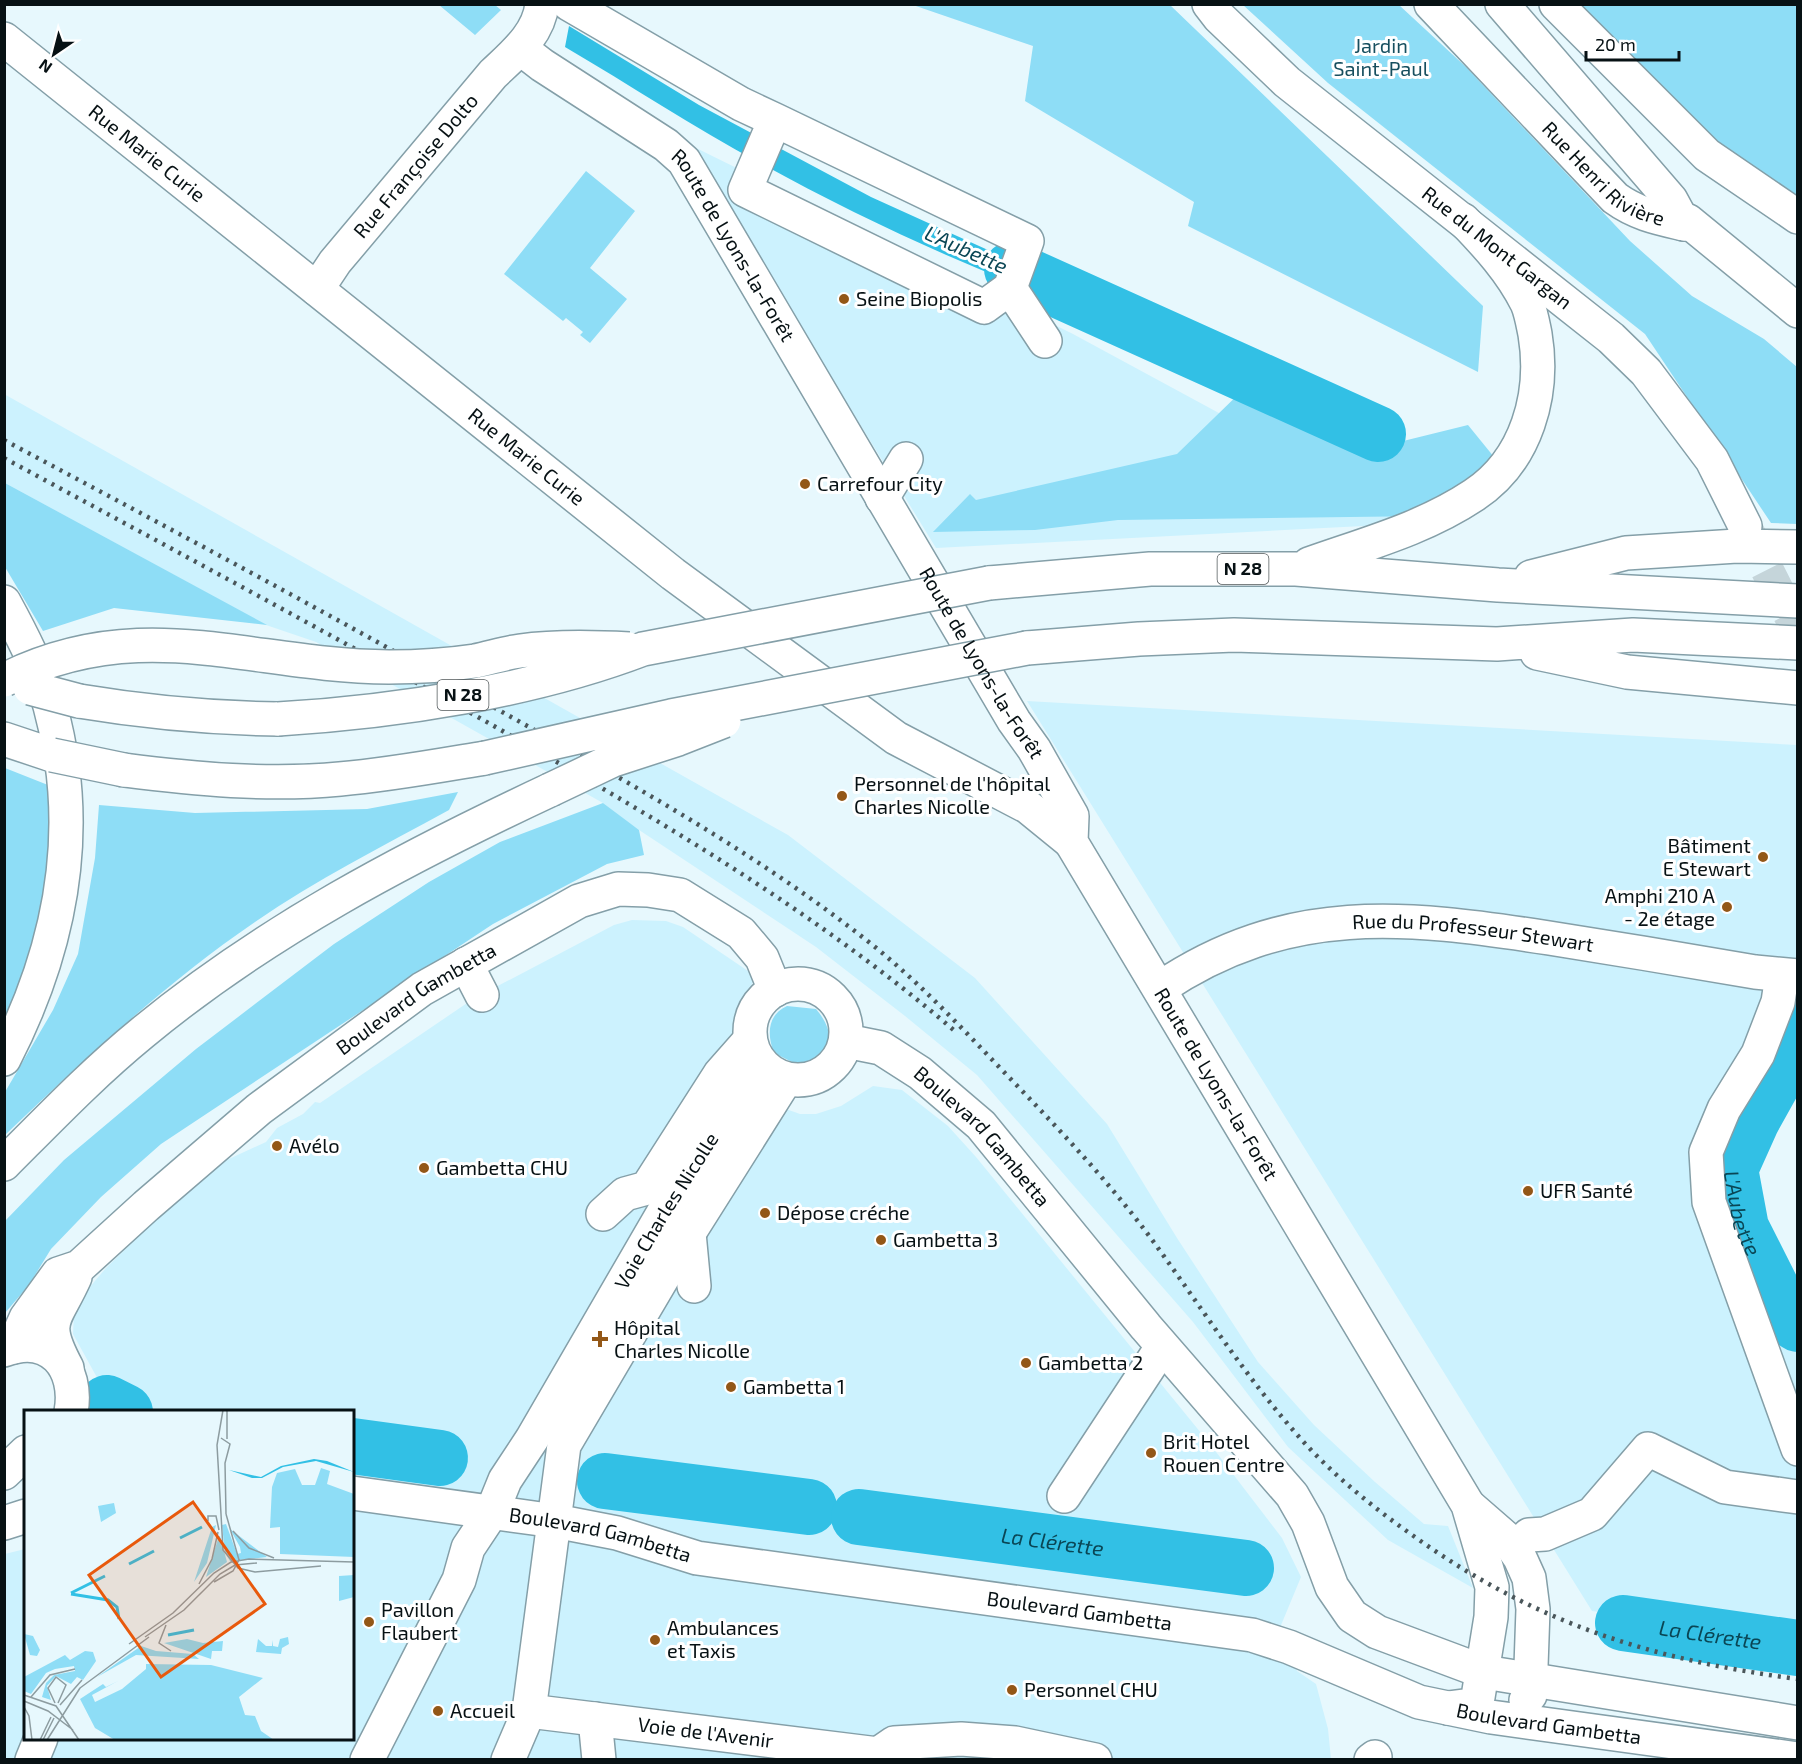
<svg xmlns="http://www.w3.org/2000/svg" width="1802" height="1764" font-family="'Exo 2',sans-serif">
<style>
.built{fill:#ccf2fe}
.green{fill:#8eddf6}
.water{fill:#32c0e5}
.lines{fill:none;stroke-linecap:round;stroke-linejoin:round}
.river{stroke:#32c0e5;stroke-width:56}
.minor-tunnel{stroke:#c5d5da;stroke-width:33;stroke-dasharray:33 16;stroke-linecap:butt}
.minor-casing{stroke:#849fa8;stroke-width:36}
.highway-casing{stroke:#849fa8;stroke-width:36}
.minor{stroke:#fff;stroke-width:33}
.highway{stroke:#fff;stroke-width:33}
.rail{stroke:#4a565a;stroke-width:4.5;stroke-dasharray:3 6;stroke-linecap:butt}
.highway-bridge-casing{stroke:#849fa8;stroke-width:36;stroke-linecap:butt}
.highway-bridge{stroke:#fff;stroke-width:33}
.poi-dot{fill:#935717;stroke:#fff;stroke-width:2}
.labels{text-anchor:middle;stroke-width:6;stroke-linejoin:round;paint-order:stroke}
.shield{fill:#fff;stroke:#51585a;stroke-width:1.5}
.shield-label{font-size:18px;font-weight:bold;fill:#071114}
.park-label{font-size:20px;fill:#174f5f;stroke:#fff}
.street-label{font-size:20px;fill:#071114;stroke:#fff}
.poi-label{font-size:20px;fill:#071114;stroke:#fff;text-anchor:start}
.water-label{font-size:21px;font-style:italic;fill:#0a4655;stroke:#fff}
.inset-river{fill:none;stroke:#32c0e5;stroke-width:3}
.inset-road{fill:none;stroke:#8d9ca0;stroke-width:1.5}
.view{fill:#e8590c;fill-opacity:0.15;stroke:#e8590c;stroke-width:3}
.inset-edge{fill:none;stroke:#071114;stroke-width:3}
</style>
<rect width="100%" height="100%" fill="#e7f8fd"/>
<!-- built -->
<path class="built" d="M688,144L1073,334L1422,523L936,548Z
M4,394L788,835L975,978L1107,1124L1177,1238L1258,1362L1314,1425L1375,1482L1424,1524L1448,1526L1473,1588L1388,1540L1288,1447L1193,1322L977,1075L905,1016L816,947L630,824L603,803L316,642L266,625L5,483Z
M1027,701L1797,745V988L1781,1038L1734,1125L1723,1161L1728,1221L1775,1318L1797,1336V1640L1592,1611Z
M632,920L666,921L683,927L751,973L753,982L740,1009L734,1037L769,1103L800,1114H816L841,1106L873,1086L902,1090L948,1126L976,1157L1210,1444L1282,1538L1301,1577L1279,1630L1297,1671L1316,1684L1328,1729L1331,1759L5,1760V1554L25,1549L26,1738H352V1412L97,1411L100,1383L73,1334L74,1314L89,1288L106,1268L141,1234L192,1176L266,1142L277,1128L303,1114L315,1102L320,1103L473,999L614,925Z"/>
<!-- green -->
<path class="green" d="M439,5H495L501,10L475,35Z
M913,5H1170L1483,306L1478,372L1188,226L1194,202L1025,101L1033,46Z
M1243,5H1399L1466,67L1630,241L1692,296L1764,339L1797,367V524L1771,523L1645,334L1328,83Z
M1541,5H1797V231Z
M586,171L635,211L590,268L627,299L590,343L580,335L583,332L566,318L563,321L504,274Z
M1250,383L1387,445L1468,425L1494,457L1429,516L1118,520L1035,530L933,532L970,494L976,500L1177,454Z
M5,483L267,625L114,608L43,631L5,567Z
M5,768L53,787C50,872 39,944 5,1022Z
M458,792L449,810C383,846 316,880 255,922C164,984 84,1060 5,1135V1092L53,1010L78,954L95,858L99,805L195,813L367,809Z
M603,803L639,830L644,855L607,864L493,924L161,1144L101,1197L51,1249L29,1285L5,1313V1221L64,1160L196,1049L334,944L429,882L500,842Z
M787,1006L816,1009C839,1036 832,1060 796,1064L774,1053C767,1035 767,1015 787,1006Z"/>
<!-- water -->
<path class="water" d="M569,26L699,105L871,197L1085,294L1078,308C969,268 861,219 760,163C693,127 630,85 565,47Z"/>
<g class="lines">
<!-- river -->
<g class="river">
<path d="M1012,269L1378,434"/>
<path id="s1" d="M1798,1031L1791,1050L1752,1120L1730,1169L1741,1228L1785,1315L1798,1324"/>
<path d="M107,1403L125,1412"/>
<path d="M352,1446L440,1458"/>
<path d="M605,1481L809,1507"/>
<path id="s2" d="M859,1517L1246,1568"/>
<path id="s3" d="M1623,1623L1798,1648"/>
</g>
<!-- minor-tunnel -->
<path class="minor-tunnel" d="M1745,526L1798,631"/>
<defs>
<g id="minor">
<path d="M569,4L741,104L775,120L1027,241L1010,288L984,307L745,190L775,120"/>
<path id="s4" d="M1209,4L1219,17L1287,82L1611,338L1646,372L1712,460L1745,526"/>
<path id="s5" d="M1431,4L1615,198C1637,214 1658,218 1684,224L1688,221L1798,311"/>
<path d="M1502,4L1671,200L1684,224"/>
<path d="M1556,4L1707,155L1798,217"/>
<path id="s6" d="M4,39L673,574L896,738L1028,807L1071,842"/>
<path id="s7" d="M520,48L542,65L666,145L684,161L1014,721L1034,749L1072,816L1071,842L1468,1505L1492,1587L1491,1617L1478,1697L1471,1705L1448,1708"/>
<path d="M1010,288L1045,341"/>
<path id="s8" d="M317,289L335,262L493,74C514,54 539,34 542,4"/>
<path d="M882,498L906,459"/>
<path d="M466,964L482,995"/>
<path d="M1782,976L1778,1002L1758,1054L1724,1109L1706,1152L1709,1202L1798,1449"/>
<circle cx="798" cy="1032" r="48"/>
<path id="s9" d="M1160,988C1288,902 1405,916 1549,938C1618,949 1686,960 1755,972L1798,976"/>
<path id="s10" d="M846,1041L881,1048L920,1073L981,1125L1146,1327L1292,1495L1308,1523L1332,1587L1352,1616L1377,1632L1484,1672L1798,1723"/>
<path d="M603,1214L625,1194L647,1188L720,1074L750,1040"/>
<path d="M684,1230L689,1233L694,1286"/>
<path id="s11" d="M13,1347L26,1318L58,1274L79,1267L146,1206L259,1109L422,989L579,901L618,889L648,890L680,895L741,933L762,958L775,990"/>
<path d="M4,1350C50,1332 79,1368 71,1412"/>
<path d="M67,1368C41,1319 55,1322 75,1277"/>
<path d="M4,1473L26,1452"/>
<path id="s12" d="M352,1493L555,1521L617,1533L697,1558L1252,1635L1289,1647L1419,1702L1491,1717L1798,1759"/>
<path d="M1064,1496L1162,1347"/>
<path d="M1469,1506L1507,1539L1520,1558L1529,1578L1533,1609L1530,1695L1526,1700"/>
<path d="M4,1523L26,1516"/>
<path d="M1529,1535L1545,1534L1592,1514L1648,1449L1725,1487L1798,1497"/>
<path id="s13" d="M529,1711L878,1754L882,1760"/>
<path d="M595,1719L599,1760"/>
<path d="M878,1754L894,1743L961,1739L1015,1743L1095,1760"/>
<path d="M32,1760L41,1738"/>
<path id="s14" d="M367,1760L459,1580L468,1548L492,1512L505,1480L532,1439L662,1215L760,1062"/>
<path d="M508,1760L529,1711L564,1445L689,1233L786,1079"/>
<path d="M1371,1760L1375,1757"/>
</g>
<path id="highway" d="M1309,564C1365,544 1423,529 1474,495C1527,460 1545,394 1535,334C1533,324 1531,312 1527,303C1511,271 1487,245 1463,220
M1531,577L1626,553L1737,546L1798,547
M989,583L1150,569H1296L1498,585L1798,601
M4,602C22,635 40,670 50,706C84,828 61,948 4,1059
M1027,648L1139,639L1234,635L1497,644L1633,635L1798,643
M1537,653L1627,672L1798,688
M79,701C145,712 211,718 278,719
M4,739L52,755
M124,770C195,779 268,786 340,779C388,775 437,766 485,758
M4,1164C49,1119 93,1073 142,1033C265,931 407,857 550,790"/>
</defs>
<!-- minor casing -->
<use href="#minor" class="minor-casing"/>
<!-- highway casing -->
<use href="#highway" class="highway-casing"/>
<!-- minor -->
<use href="#minor" class="minor"/>
<!-- highway -->
<use href="#highway" class="highway"/>
<!-- rail -->
<path class="rail" d="M4,440C169,528 333,616 495,708C621,778 750,849 865,939C915,978 958,1024 1002,1070C1054,1124 1105,1177 1150,1237C1203,1309 1250,1385 1312,1451C1343,1483 1378,1511 1415,1537C1535,1623 1652,1660 1798,1679
M4,458C165,545 326,632 485,721C649,814 813,909 956,1032"/>
<defs>
<path id="highway-bridge" d="M4,680C141,611 250,666 389,667C417,667 448,665 475,661C490,658 505,653 520,651C556,646 593,647 629,649
M30,688L79,701
M278,719C396,712 533,691 643,649L989,583
M52,755L124,770
M485,758L671,716L1027,648
M550,790L613,760L678,739L724,721"/>
</defs>
<!-- highway-bridge casing -->
<use href="#highway-bridge" class="highway-bridge-casing"/>
<!-- highway-bridge -->
<use href="#highway-bridge" class="highway-bridge"/>
</g>
<!-- markers -->
<g class="poi-dot">
<circle cx="844" cy="299" r="6"/>
<circle cx="805" cy="484" r="6"/>
<circle cx="842" cy="796" r="6"/>
<circle cx="1763" cy="857" r="6"/>
<circle cx="1727" cy="907" r="6"/>
<circle cx="277" cy="1146" r="6"/>
<circle cx="424" cy="1168" r="6"/>
<circle cx="1528" cy="1191" r="6"/>
<circle cx="765" cy="1213" r="6"/>
<circle cx="881" cy="1240" r="6"/>
<path d="M597 1330h6v6h6v6h-6v6h-6v-6h-6v-6h6z"/>
<circle cx="1026" cy="1363" r="6"/>
<circle cx="731" cy="1387" r="6"/>
<circle cx="1151" cy="1453" r="6"/>
<circle cx="369" cy="1622" r="6"/>
<circle cx="655" cy="1640" r="6"/>
<circle cx="1012" cy="1690" r="6"/>
<circle cx="438" cy="1711" r="6"/>
</g>
<g class="labels">
<!-- shield labels -->
<g class="shield">
<rect x="1217.5" y="554" width="51" height="30" rx="4.5"/>
<rect x="437.5" y="680" width="51" height="30" rx="4.5"/>
</g>
<g class="shield-label">
<text x="1243" y="575">N 28</text>
<text x="463" y="701">N 28</text>
</g>
<!-- park labels -->
<g class="park-label">
<text x="1381" y="53">Jardin<tspan x="1381" dy="23">Saint-Paul</tspan></text>
</g>
<!-- street labels -->
<g class="street-label">
<text dy="7" stroke="none"><textPath href="#s6" startOffset="183">Rue Marie Curie</textPath></text>
<text dy="7" stroke="none"><textPath href="#s8" startOffset="158">Rue Françoise Dolto</textPath></text>
<text dy="7" stroke="none"><textPath href="#s5" startOffset="244">Rue Henri Rivière</textPath></text>
<text dy="7" stroke="none"><textPath href="#s7" startOffset="297">Route de Lyons-la-Forêt</textPath></text>
<text dy="7" stroke="none"><textPath href="#s4" startOffset="378">Rue du Mont Gargan</textPath></text>
<text dy="7" stroke="none"><textPath href="#s6" startOffset="669">Rue Marie Curie</textPath></text>
<text dy="7" stroke="none"><textPath href="#s7" startOffset="783">Route de Lyons-la-Forêt</textPath></text>
<text dy="7" stroke="none"><textPath href="#s9" startOffset="327">Rue du Professeur Stewart</textPath></text>
<text dy="7" stroke="none"><textPath href="#s11" startOffset="540">Boulevard Gambetta</textPath></text>
<text dy="7" stroke="none"><textPath href="#s7" startOffset="1269">Route de Lyons-la-Forêt</textPath></text>
<text dy="7" stroke="none"><textPath href="#s10" startOffset="171">Boulevard Gambetta</textPath></text>
<text dy="7" stroke="none"><textPath href="#s14" startOffset="627">Voie Charles Nicolle</textPath></text>
<text dy="7" stroke="none"><textPath href="#s12" startOffset="252">Boulevard Gambetta</textPath></text>
<text dy="7" stroke="none"><textPath href="#s12" startOffset="738">Boulevard Gambetta</textPath></text>
<text dy="7" stroke="none"><textPath href="#s12" startOffset="1224">Boulevard Gambetta</textPath></text>
<text dy="7" stroke="none"><textPath href="#s13" startOffset="178">Voie de l'Avenir</textPath></text>
</g>
<!-- poi labels -->
<g class="poi-label">
<text x="856" y="306">Seine Biopolis</text>
<text x="817" y="491">Carrefour City</text>
<text x="854" y="791">Personnel de l'hôpital<tspan x="854" dy="23">Charles Nicolle</tspan></text>
<text x="1751" y="853" text-anchor="end">Bâtiment<tspan x="1751" dy="23">E Stewart</tspan></text>
<text x="1715" y="903" text-anchor="end">Amphi 210 A<tspan x="1715" dy="23">- 2e étage</tspan></text>
<text x="289" y="1153">Avélo</text>
<text x="436" y="1175">Gambetta CHU</text>
<text x="1540" y="1198">UFR Santé</text>
<text x="777" y="1220">Dépose créche</text>
<text x="893" y="1247">Gambetta 3</text>
<text x="614" y="1335">Hôpital<tspan x="614" dy="23">Charles Nicolle</tspan></text>
<text x="1038" y="1370">Gambetta 2</text>
<text x="743" y="1394">Gambetta 1</text>
<text x="1163" y="1449">Brit Hotel<tspan x="1163" dy="23">Rouen Centre</tspan></text>
<text x="381" y="1617">Pavillon<tspan x="381" dy="23">Flaubert</tspan></text>
<text x="667" y="1635">Ambulances<tspan x="667" dy="23">et Taxis</tspan></text>
<text x="1024" y="1697">Personnel CHU</text>
<text x="450" y="1718">Accueil</text>
</g>
<!-- water labels -->
<g class="water-label">
<text transform="translate(966 250) rotate(24)" y="7">L'Aubette</text>
<text dy="7" stroke="none"><textPath href="#s1" startOffset="200">L'Aubette</textPath></text>
<text dy="7" stroke="none"><textPath href="#s2" startOffset="195">La Clérette</textPath></text>
<text dy="7" stroke="none"><textPath href="#s3" startOffset="88">La Clérette</textPath></text>
</g>
</g>
<!-- overview -->
<g transform="translate(24 1410)">
<rect width="330" height="330" fill="#e7f8fd"/>
<path d="M297,58L306,61L303,74L330,84V147L256,144V117L246,118L248,77L253,63L271,59L278,75H291ZM90,93L92,103L77,112L74,96ZM202,114L213,144L217,143L216,137L206,119L243,147L206,151L201,143L198,115ZM192,115L183,153L170,172L188,117ZM196,126L203,152L182,167L195,126ZM330,165V187L315,191V166ZM0,224L9,226L16,240L13,246L6,245ZM264,227L265,234L258,238L257,244L232,242L234,229L242,236H248L249,230V236L254,237L256,229ZM163,229L179,233L199,231L198,241H188L187,249L140,233ZM117,236L132,241L169,244L175,249L112,245L73,267ZM61,241L69,242L72,251L59,270L53,267L47,274L32,266L23,276L27,290L18,287L22,273L30,265L51,261L50,256L31,259L22,263L7,284L0,281V267L41,245L46,250ZM122,254L187,255L239,268L215,287L221,305L231,306L237,321L250,330H91L71,318L56,289L79,274L82,277L94,271L68,285L71,292L98,279L122,259Z" fill="#8eddf6"/>
<path d="M290,49L303,51L330,62L292,51L259,57L238,68H228L205,60L237,67L257,56Z" fill="#32c0e5"/>
<path class="inset-river" d="M156,128L178,117M105,154L130,141M47,183L81,166M47,184L84,190L93,197L95,209M144,225L170,220"/>
<path class="inset-road" d="M197,28L206,34L201,53L202,104M203,29V0M197,104L193,35L199,0M197,104L199,140L214,158L231,162L297,156M184,111V106H192L195,120M209,121L225,138L250,148M190,172L209,161L215,150L202,104M175,174L188,149L194,122M142,215L135,233L147,241M121,227L160,200L196,164L211,155L233,153M105,234L149,203L190,163L207,152L225,149L330,152M56,278L125,227M0,285L32,296L55,330M7,287L26,265L51,259M0,291L24,301L49,320M31,293L24,278L32,267L42,275L34,293M36,295L58,270M0,297L5,306L8,330M16,330L27,307M19,330L30,308M23,330L56,278"/>
<path class="view" d="M169,92L241,194L137,267L65,165Z"/>
<rect width="330" height="330" class="inset-edge"/>
</g>
<!-- border -->
<rect width="1802" height="1764" fill="none" stroke="#071114" stroke-width="12"/>
<!-- north arrow -->
<g transform="translate(54 54) rotate(215)" stroke="#ffffff" stroke-width="4.5" paint-order="stroke">
<path d="M0-4.5L10 22L0 15L-10 22Z" fill="#071114"/>
<text y="-9" font-size="16" font-weight="bold" text-anchor="middle" fill="#071114">N</text>
</g>
<!-- scale -->
<path d="M1586 51v9h93v-9" fill="none" stroke="#071114" stroke-width="3"/>
<text x="1595" y="51" font-size="18" fill="#071114" stroke="#ffffff" stroke-width="4.5" paint-order="stroke">20 m</text>
</svg>
